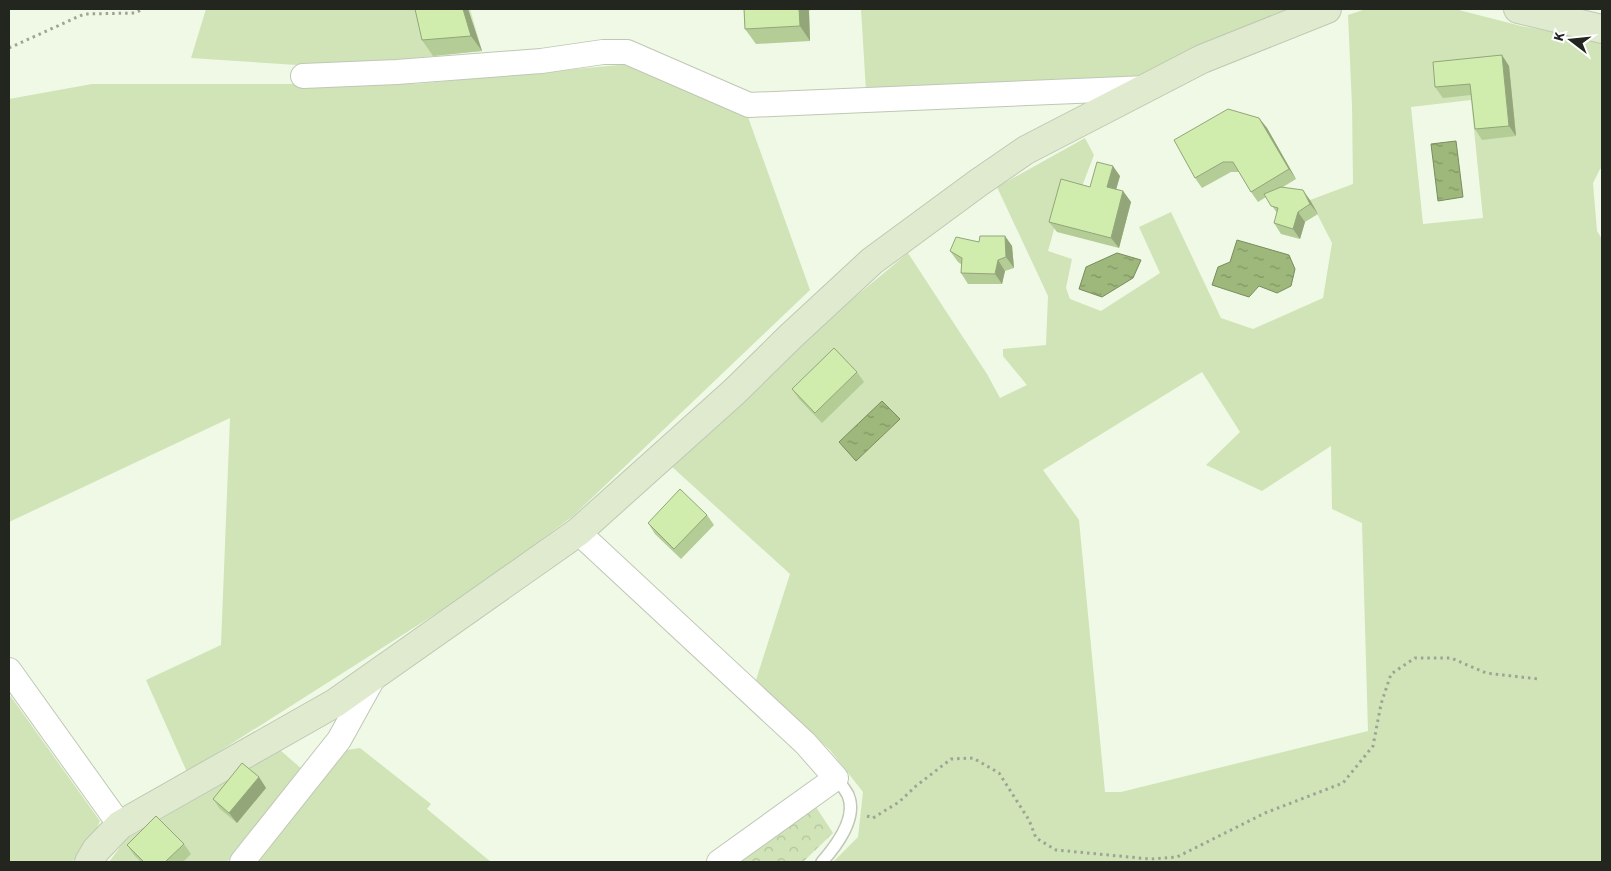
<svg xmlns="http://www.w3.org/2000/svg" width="1611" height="871" font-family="'Source Sans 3',sans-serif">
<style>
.green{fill:#d0e4b8;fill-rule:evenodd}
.forest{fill:url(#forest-crowns)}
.water{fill:url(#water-ripples);stroke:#798c5f}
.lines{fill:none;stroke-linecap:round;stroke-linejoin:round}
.lane-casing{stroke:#bfc8b4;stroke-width:14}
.street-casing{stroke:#bfc8b4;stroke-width:26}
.secondary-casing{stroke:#bfc8b4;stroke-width:30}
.path{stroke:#9da495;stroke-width:3;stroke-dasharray:2.5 4;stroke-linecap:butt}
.lane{stroke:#fff;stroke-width:11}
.street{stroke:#fff;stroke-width:24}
.secondary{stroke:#dfeace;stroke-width:28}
.wall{fill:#b4cc96}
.shaded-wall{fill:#92a67a}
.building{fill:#d1edae;stroke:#92a67a}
</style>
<defs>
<pattern id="forest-crowns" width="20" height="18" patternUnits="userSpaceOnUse" patternTransform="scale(1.25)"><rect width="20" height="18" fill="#d0e4b8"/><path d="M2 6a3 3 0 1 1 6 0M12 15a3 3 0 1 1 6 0" fill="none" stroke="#b2c39e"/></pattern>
<pattern id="water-ripples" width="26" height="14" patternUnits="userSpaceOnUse" patternTransform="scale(1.25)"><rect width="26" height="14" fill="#9eb87b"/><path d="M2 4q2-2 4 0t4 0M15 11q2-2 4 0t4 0" fill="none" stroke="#809564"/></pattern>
</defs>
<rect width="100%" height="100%" fill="#f0f9e5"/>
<!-- green -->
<path class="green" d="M206,9H470L482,51L394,60L297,65L191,58Z
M861,9H1300L1142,77L866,91Z
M1366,9H1455L1521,26L1602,41V168L1600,169L1593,183L1597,231L1602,239V862H833L858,837L863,792L830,750L755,683L790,574L670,465L826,321L908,253L987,374L1000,398L1027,385L1003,356V349L1046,345L1048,296L997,187L1085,138L1094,155L1081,189L1066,186L1048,251L1072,259L1066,288L1070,299L1101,311L1160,273L1139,227L1171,212L1221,318L1253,329L1323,298L1332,243L1310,200L1353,184L1352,106L1348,15ZM1471,100L1483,218L1423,224L1411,107ZM1202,372L1240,432L1206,465L1262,491L1331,446L1332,509L1362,523L1368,731L1121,792H1105L1079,520L1043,470Z
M630,64L748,117L810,290L573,516L481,585L187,772L146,680L221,645L230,418L9,522V99L92,84H415Z
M9,694L100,821L91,841L72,862H9Z
M360,748L431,804L427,809L491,862H252L340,751Z
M280,750L303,770L227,862H109L126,839Z"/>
<!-- forest -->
<path class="forest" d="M816,807L833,833L803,862H737Z"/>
<!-- water -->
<path class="water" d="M1456,141L1463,197L1438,201L1431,144Z
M1237,240L1289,255L1295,269L1291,286L1277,293L1259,286L1249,297L1212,285L1218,267L1230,262Z
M1117,253L1141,260L1133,278L1102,297L1079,289L1086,267Z
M882,401L900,419L856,461L839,442Z"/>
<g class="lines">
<defs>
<path id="lane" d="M822,862C836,846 858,818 848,795C845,789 840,783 836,778"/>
<path id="street" d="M303,76L397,72L541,61L603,52H627L749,105L1147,88
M578,532L805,743L836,778L719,862
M9,670L120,825
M242,862L339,740L375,675"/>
<path id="secondary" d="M1518,9L1602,29
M89,862L96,850L120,825L335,703L578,532L734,392L791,336L872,261L978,183L1026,150L1202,59L1327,9"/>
</defs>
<!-- lane casing -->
<use href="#lane" class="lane-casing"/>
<!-- street casing -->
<use href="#street" class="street-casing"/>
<!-- secondary casing -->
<use href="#secondary" class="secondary-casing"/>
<!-- path -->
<path class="path" d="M9,48L84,14L135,13L143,9
M867,816L873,818L899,802L916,786L951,759L973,758L999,773L1029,820L1036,838L1056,850L1150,859L1177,857L1265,813L1343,783L1373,746L1381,704L1391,674L1415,658H1451L1486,673L1538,679"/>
<!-- lane -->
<use href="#lane" class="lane"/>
<!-- street -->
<use href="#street" class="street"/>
<!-- secondary -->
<use href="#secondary" class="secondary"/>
</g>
<!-- wall -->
<path class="wall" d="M468,9L482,51L433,56L422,40Z
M744,9H812L809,11L810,41L756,44L745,29Z
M1509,66L1516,136L1482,140L1475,129L1471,95L1443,98L1435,87Z
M1259,118L1267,128L1296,179L1283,187L1310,200L1318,214L1305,222L1300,239L1281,234L1274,223L1277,213L1266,197L1258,202L1251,192L1239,172H1231L1202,188L1195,178Z
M1120,176L1116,189L1123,191L1131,202L1119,248L1057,232L1049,222L1090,187Z
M1005,236L1012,246L1014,268L1005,271L1002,284H968L961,273V264L958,262L950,251Z
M857,372L864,382L822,423L799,399L792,389Z
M707,515L714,525L681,559L655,534L648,523Z
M259,777L266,788L237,823L220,809L213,799Z
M184,844L191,854L183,862H141L134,855L127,845Z"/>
<!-- shaded-wall -->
<path class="shaded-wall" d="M463,9H468L482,51L471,36Z
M799,9H807L809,11L810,41L800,26Z
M1502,55L1509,66L1516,136L1509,126Z
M1259,118L1267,128L1296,179L1289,169Z
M1113,166L1120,176L1114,197L1107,187Z
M1303,190L1310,200L1318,214L1310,204Z
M1123,191L1131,202L1119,248L1111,238Z
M1298,212L1305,222L1300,239L1293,229Z
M1005,236L1012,246L1014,268L1006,257Z
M998,260L1005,271L1002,284L995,274Z
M259,777L266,788L237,823L229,813Z"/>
<!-- building -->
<path class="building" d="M415,9H463L471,36L422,40Z
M744,9H799L800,26L745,29Z
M1502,55L1509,126L1475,129L1470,84L1435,87L1433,62Z
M1228,109L1259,118L1289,169L1251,192L1233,162H1223L1195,178L1174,140Z
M1097,162L1113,166L1107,187L1123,191L1111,238L1049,222L1061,179L1090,187Z
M1281,187L1303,190L1310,204L1298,212L1293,229L1274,223L1278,208L1271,206L1264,194Z
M980,236H1005L1006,257L998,260L995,274L961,273L962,258L950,251L956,237L979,242Z
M834,348L857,372L815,413L792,389Z
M680,489L707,515L674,549L648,523Z
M242,763L259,777L229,813L213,799Z
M156,816L184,844L165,862H144L127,845Z"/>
<!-- border -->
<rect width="1611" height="871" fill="none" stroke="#22261e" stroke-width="20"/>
<!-- north arrow -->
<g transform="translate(1571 40) rotate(286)" stroke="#ffffff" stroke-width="4" paint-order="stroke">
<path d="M0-4L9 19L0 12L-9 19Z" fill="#22261e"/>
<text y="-8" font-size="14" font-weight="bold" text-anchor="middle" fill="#22261e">K</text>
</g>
</svg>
